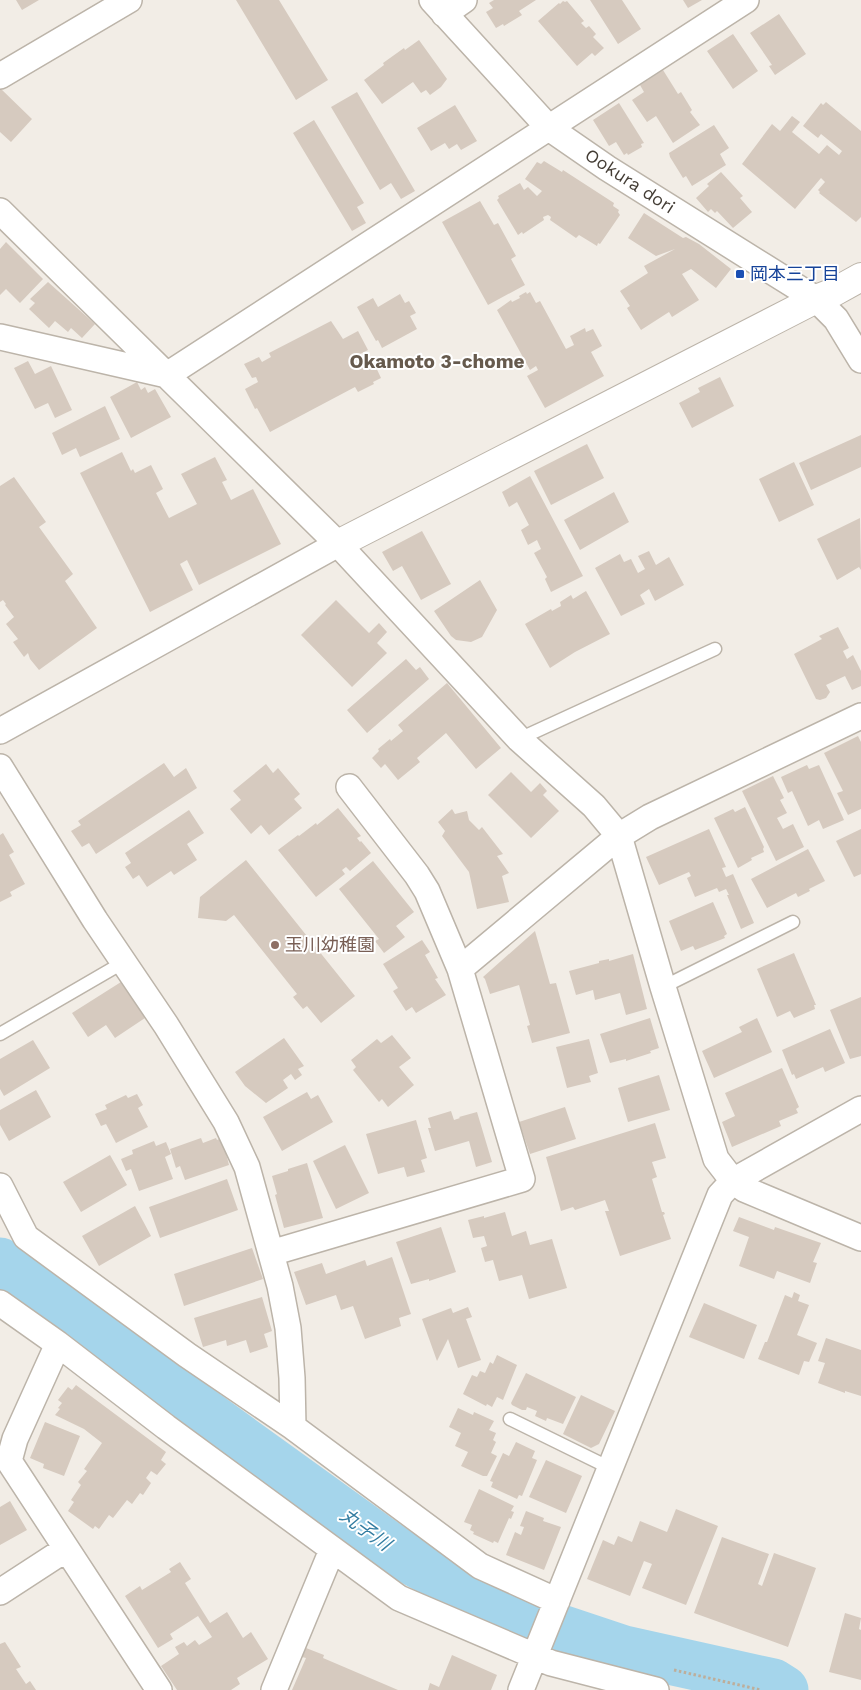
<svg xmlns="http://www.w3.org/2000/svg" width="861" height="1690" font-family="'Work Sans','Noto Sans JP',sans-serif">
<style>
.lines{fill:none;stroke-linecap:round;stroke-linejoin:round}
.river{stroke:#a5d5eb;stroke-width:49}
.building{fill:#d6cabf}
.service-casing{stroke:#bcb4a9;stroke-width:15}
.minor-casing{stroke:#bcb4a9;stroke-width:28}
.tertiary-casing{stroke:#bcb4a9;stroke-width:30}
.path{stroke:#bdae9b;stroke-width:3;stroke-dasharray:2.5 2.5;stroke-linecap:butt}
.service{stroke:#fff;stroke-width:12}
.minor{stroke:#fff;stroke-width:25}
.tertiary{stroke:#fff;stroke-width:28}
.transit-dot{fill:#1a4fb4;stroke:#fff;stroke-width:2}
.education-dot{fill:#8d6e63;stroke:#fff;stroke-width:2}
.labels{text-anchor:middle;stroke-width:4;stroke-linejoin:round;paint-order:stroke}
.street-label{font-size:18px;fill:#443d35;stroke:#fff}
.transit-label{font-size:18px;fill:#164399;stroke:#fff;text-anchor:start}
.education-label{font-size:18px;fill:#785e54;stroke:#fff;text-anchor:start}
.neighbourhood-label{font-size:19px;font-weight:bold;fill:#665a4d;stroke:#fff}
.water-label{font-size:19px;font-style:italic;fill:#337da1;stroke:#fff}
</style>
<rect width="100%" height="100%" fill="#f2ede6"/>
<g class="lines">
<!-- river -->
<path class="river" d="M0,1262L91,1325L189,1402L400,1554L498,1608L624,1650L773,1683L784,1690"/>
</g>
<!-- building -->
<path class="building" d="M16,0H39L22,10Z
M236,0H279L328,80L296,100Z
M494,0H536L519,11L522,15L504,26L503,24L496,28L486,12L493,8L489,3Z
M590,0H622L641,29L618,44Z
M683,0H702L688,8Z
M563,1L565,2L567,1L584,21L581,23L586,28L589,26L596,34L593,37L604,48L595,56L592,53L577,66L538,21L559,3L560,4Z
M779,14L806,54L775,75L769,66L772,65L750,33Z
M733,34L758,71L733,89L707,51Z
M419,40L447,79L441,87L430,95L426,90L421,93L413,82L382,104L364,80L384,65L383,63L404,48L405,50Z
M663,70L678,94L681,92L692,110L690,112L700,125L673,143L656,116L647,122L632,100L644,92L640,85Z
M0,88L32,119L11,142L0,132Z
M357,92L415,191L401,199L391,183L380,190L331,107Z
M826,102L861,131V217L856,222L819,193L820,192L818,190L825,182L821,178L795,209L742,164L772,124L780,131L792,116L800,122L792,132L819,154L827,145L839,155L842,151L821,134L818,138L803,126L821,103L823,105Z
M619,103L644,143L641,144L642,147L628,155L627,153L624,155L616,142L609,146L593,120Z
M455,105L477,141L461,150L457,144L449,149L445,143L431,151L417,128Z
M314,120L364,203L357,207L366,223L352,231L293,133Z
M714,125L729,148L720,154L726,165L692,186L686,176L683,178L670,157L669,153Z
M544,161L562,172L563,170L614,203L613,206L619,210L618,212L620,215L600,244L598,243L597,246L579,235L576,238L550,220L551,217L548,215L543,217L544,220L523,234L522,232L518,235L497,200L499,198L498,196L520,183L524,190L528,187L537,196L542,191L525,179L537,162L541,164Z
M721,172L743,196L740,198L752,212L733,228L717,211L715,213L711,209L708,212L696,198L709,186L707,184Z
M480,201L494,225L498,223L516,256L511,259L525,285L488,305L442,222Z
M644,213L683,238L686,237L699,244L731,269L716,288L691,269L682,274L699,300L672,317L669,312L641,330L627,308L630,306L620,291L648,273L644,266L675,249L656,256L628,238Z
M6,242L43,279L20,303L6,289L0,295V249Z
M48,282L95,324L82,338L71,328L68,332L55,321L49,328L29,309L35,303L30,299Z
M526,292L527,294L530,292L536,303L540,301L566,349L574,345L570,336L585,328L586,332L593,329L602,346L591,352L604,376L545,408L527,376L538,370L536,366L530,370L497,310L511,300L512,302L520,298L519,296Z
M400,294L405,303L409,301L416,313L410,316L417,329L382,348L378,340L376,341L357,307L373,298L378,307Z
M331,321L343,339L358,331L368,350L352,358L358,370L373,361L381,378L373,382L374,384L358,392L355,387L270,432L257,408L255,409L245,389L258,382L256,377L252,378L244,364L259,357L262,362L271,357L269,353Z
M28,361L35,374L51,366L72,410L55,418L48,403L35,409L14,368Z
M720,377L734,406L692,428L679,403L700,392L698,388Z
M137,382L141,390L145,387L148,393L155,389L171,417L131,438L110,397Z
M105,406L120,439L80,457L76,448L62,455L52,433Z
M861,435V467L811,490L799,463Z
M587,444L604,478L551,505L534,471Z
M122,452L131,471L133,469L135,473L151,465L163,489L156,493L169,518L197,504L181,474L215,457L227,480L222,482L231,500L253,489L281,544L199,585L187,560L180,564L193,590L150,612L80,473Z
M794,462L814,505L779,522L759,479Z
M530,476L583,576L551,592L545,579L547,577L534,553L541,549L537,540L528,545L521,530L529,525L517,502L509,507L502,492Z
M14,477L46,522L39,527L73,574L65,581L97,628L39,670L30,659L28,653L24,657L13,642L18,639L6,624L14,617L5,605L6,604L3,600L0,602V486Z
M614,492L629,522L580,550L564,520Z
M860,518L861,570L859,567L837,580L817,539Z
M422,531L451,584L421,600L402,566L393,571L382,552Z
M649,551L656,565L669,557L684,585L655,601L649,589L640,595L645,604L621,616L595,568L620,554L624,562L631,559L638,573L645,569L638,556Z
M480,580L497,610L482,637L471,642L456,640L451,636L434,611Z
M586,591L610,634L575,652L550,668L525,624L551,609L552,611L561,606L560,602L571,595L573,599Z
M336,600L369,633L379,623L387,632L377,643L387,653L352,687L301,635Z
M838,627L849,648L843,651L847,659L853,655L861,671V686L852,690L845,676L826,685L830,692L826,698L820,700L816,699L794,654L822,639L819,636Z
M406,659L416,670L420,667L429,679L367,733L347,710Z
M447,683L501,748L476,769L446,733L417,758L420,762L398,780L385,764L381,768L372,758L379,751L378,749L390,739L391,741L403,731L398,725Z
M858,736L861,742V809L848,815L837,793L843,791L824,753Z
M164,763L174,777L186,768L197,788L96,854L89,843L82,847L71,831L81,825L78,821Z
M266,764L273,773L278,768L300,794L294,799L302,808L269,835L261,825L251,834L230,809L241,800L233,791Z
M807,765L809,769L819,765L844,820L823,829L819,820L808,826L792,791L788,793L781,777Z
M511,772L531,792L540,783L547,791L543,795L559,811L531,838L488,795Z
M773,776L784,798L780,800L787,813L777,818L783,829L793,824L804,847L776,861L742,791Z
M745,807L764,847L763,849L764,852L751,858L752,860L738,868L714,818L733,809L735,812Z
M338,808L361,836L357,838L360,842L361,841L371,853L350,871L346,867L342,870L345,874L316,897L278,850L298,835L299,836L316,823L317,825Z
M452,809L455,814L467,811L469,820L479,830L482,827L503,854L497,856L509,873L502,876L509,902L477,909L469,872L442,836L445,831L438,822Z
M189,810L204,833L187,844L197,860L174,875L171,871L147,887L139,875L133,879L125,867L131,863L125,853Z
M709,829L726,867L722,868L726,877L733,874L754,923L741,929L727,895H729L726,889L719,892L717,888L695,897L687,878L691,876L689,872L659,885L646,857Z
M861,829V874L854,877L836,841Z
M3,833L14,852L9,855L25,884L10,892L12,896L0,902V835Z
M808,849L825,881L809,889L810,891L798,897L796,893L767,908L751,879Z
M246,860L355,996L321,1023L307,1006L303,1009L293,997L297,994L234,915L226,921L198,918L200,897Z
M373,861L414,912L396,926L405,937L384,953L375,941L379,939L339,889Z
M713,902L727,934L724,936L725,938L695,950L693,946L681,951L669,921Z
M535,931L550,984L556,983L570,1033L532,1043L527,1026L530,1025L519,985L490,994L485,979L483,977Z
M422,940L430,952L425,955L438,978L435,979L446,995L416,1013L412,1007L406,1011L393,991L398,988L383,964Z
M794,953L816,1005H814L815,1009L794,1018L790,1011L777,1017L757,969Z
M633,954L647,1009L626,1015L620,993L595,1000L593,990L576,995L569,971L599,963V961L609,959V961Z
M121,982L145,1018L115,1038L106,1025L88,1037L72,1013Z
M861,997V1056L850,1059L830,1010Z
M650,1018L659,1048L650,1051L651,1053L626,1061V1059L610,1063L600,1034Z
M757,1018L772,1052L714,1078L702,1051L742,1032L739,1027Z
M830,1029L845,1063L825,1072L823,1067L796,1079L794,1074L792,1075L782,1050Z
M392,1035L411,1058L399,1067L414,1085L388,1107L382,1099L379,1102L353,1070L356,1067L351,1060L377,1039L381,1043Z
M284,1038L304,1066L298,1069L302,1075L295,1080L291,1074L283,1080L288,1088L266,1103L245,1086L235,1072Z
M589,1039L598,1073L589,1076L591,1082L567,1088L556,1047Z
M33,1040L50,1068L4,1096L0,1089V1059Z
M782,1068L799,1107L796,1109L798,1113L779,1121L781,1126L732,1147L722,1122L735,1116L725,1093Z
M659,1075L670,1110L628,1122L618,1088Z
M36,1090L51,1117L9,1141L0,1125V1110Z
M307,1092L311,1099L318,1095L333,1122L282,1151L263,1117Z
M137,1094L143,1105L138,1108L148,1127L116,1143L106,1124L101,1126L95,1114L107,1109L105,1105L126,1095L128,1098Z
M565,1107L576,1139L530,1154L519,1122Z
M451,1111L454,1120L460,1118L459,1117L477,1112L492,1162L476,1167L469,1141L435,1151L428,1128H431L428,1118Z
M416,1120L427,1158L421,1160L425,1172L407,1177L404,1167L378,1174L366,1134Z
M655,1123L666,1158L652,1162L657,1177L652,1179L662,1212H664L665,1214L663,1215L671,1239L620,1256L605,1211H609L605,1200L575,1210L573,1207L561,1211L546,1157Z
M201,1138L203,1143L216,1138L217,1140L222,1138L229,1165L185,1180L180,1166L176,1168L170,1149Z
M154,1141L156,1146L166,1142L171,1154L165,1157L173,1179L139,1191L131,1169L126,1171L121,1159L133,1154L132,1150Z
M345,1145L369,1193L336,1209L313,1161Z
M110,1155L127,1185L81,1212L63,1182Z
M307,1163L323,1218L284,1228L275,1195L277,1194L272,1176L288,1171V1169Z
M227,1179L238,1210L160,1238L149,1207Z
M135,1206L151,1236L99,1266L82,1236Z
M505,1212L512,1236L526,1231L530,1245L552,1239L567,1288L529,1299L522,1275L499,1281L493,1260L485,1262L481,1248L487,1246L484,1236L473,1238L468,1220L484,1216V1218Z
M739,1217L774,1230L775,1227L821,1243L813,1262L817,1263L810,1283L777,1271L774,1279L739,1266L749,1237L733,1231Z
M441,1227L456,1272L429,1281V1279L411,1284L396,1242Z
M252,1248L263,1279L184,1306L174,1274Z
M392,1257L411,1314L399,1318L401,1326L365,1339L353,1306L341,1310L336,1295L306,1305L294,1272L322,1263L326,1274L365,1260L367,1266Z
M794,1292L800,1295L798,1301L809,1305L797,1335L817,1343L809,1362L804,1361L799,1375L758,1359L765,1342H767L785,1295L792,1298Z
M262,1297L272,1331L264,1334L268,1347L250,1353L246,1340L227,1346L226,1340L203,1347L194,1318Z
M704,1303L757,1325L744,1359L689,1337Z
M468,1307L472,1317L466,1319L481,1360L458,1368L448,1339L437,1361L422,1319L451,1308L453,1313Z
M826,1338L861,1350V1396L845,1391V1393L818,1383L825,1363L818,1361Z
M497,1355L517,1365L503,1400L497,1397L492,1407L487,1404L486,1406L463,1394L472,1375L477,1377L480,1371L485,1373L490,1362L493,1364Z
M526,1373L576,1397L563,1424L547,1418L546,1421L535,1416L537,1411L527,1407L526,1410H522L512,1405L511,1403Z
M76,1385L166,1452L161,1460L166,1464L157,1475L151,1471L146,1478L151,1483L143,1495L140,1493L132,1504L127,1500L113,1518L109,1515L99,1529L95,1526L93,1529L68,1511L74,1502L71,1500L81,1485L78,1482L87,1471L84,1469L102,1443L84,1429L55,1415L60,1409L58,1408L62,1403L58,1400L68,1387L72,1390Z
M581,1395L615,1411L599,1444L591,1448L563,1434Z
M458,1408L473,1415L474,1412L494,1421L489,1430L496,1433L493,1440L496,1442L491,1453L497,1456L487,1476H483L461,1466L468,1452L455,1446L461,1433L449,1427Z
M45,1422L80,1436L64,1476L43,1468L44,1464L30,1458Z
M516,1442L535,1451L532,1458L537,1460L522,1496L519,1495L517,1499L491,1487L493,1482L490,1481L503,1453L509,1456Z
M546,1460L582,1476L566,1513L529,1497Z
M479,1489L514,1506L511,1511L514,1512L511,1519L509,1518L498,1543L494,1541L493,1543L473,1534L474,1532L470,1530L472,1525L464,1522Z
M10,1501L27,1530L0,1545V1507Z
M676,1509L718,1526L686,1605L642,1588L652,1564L644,1561L630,1596L587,1579L603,1540L614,1545L618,1536L632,1542L640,1521L667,1532Z
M526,1511L544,1518L543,1521L561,1527L544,1570L506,1555L515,1532L521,1535L524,1527L520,1526Z
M722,1537L769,1554L758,1584L762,1586L774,1553L816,1568L788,1647L694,1613Z
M180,1562L191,1579L185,1583L210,1623L227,1612L243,1638L251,1632L268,1659L237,1678L240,1684L231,1690H177L161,1666L179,1654L175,1647L184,1642L187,1646L195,1640L199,1645L212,1637L198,1616L170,1634L173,1639L158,1648L125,1596L140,1586L142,1590L171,1572L169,1569Z
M845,1613L861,1618L859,1629L861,1630V1680L829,1672Z
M5,1642L21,1667L16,1669L26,1684L30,1681L36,1690H0V1644Z
M306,1648L324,1655L323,1658L398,1690H292L306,1658L302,1657Z
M452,1655L497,1675L491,1690H428L430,1683L439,1687Z"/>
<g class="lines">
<defs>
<path id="service" d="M519,739L715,649
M663,987L793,922
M0,1034L124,962
M510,1419L610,1468"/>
<path id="minor" d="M432,0L549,128L607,168L816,299L836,319L861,360
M444,14L464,0
M0,76L129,0
M0,211L338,544L519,739L594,806L619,836L663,987L716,1159L733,1181L744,1189L861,1238
M0,337L167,375L746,0
M0,731L338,544
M0,767L95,920L166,1025L226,1122L247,1167L280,1286L288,1328L292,1378L293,1427
M460,969L619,836L650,817L861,716
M0,1186L26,1237L187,1355L293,1427L480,1566L557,1601
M271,1253L522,1179L460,969L427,891L417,875L349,787
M0,1303L58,1344L166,1427L399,1598L551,1663L656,1690
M58,1344L15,1439L9,1461L159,1690
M0,1592L66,1549
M274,1690L332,1550
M521,1690L720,1195L733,1181L861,1109"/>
<path id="tertiary" d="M338,544L816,299L834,292L861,277"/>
</defs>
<!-- service casing -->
<use href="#service" class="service-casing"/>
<!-- minor casing -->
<use href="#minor" class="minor-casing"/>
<!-- tertiary casing -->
<use href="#tertiary" class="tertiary-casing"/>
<!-- path -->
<path class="path" d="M674,1670L761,1690"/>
<!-- service -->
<use href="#service" class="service"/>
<!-- minor -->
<use href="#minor" class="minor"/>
<!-- tertiary -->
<use href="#tertiary" class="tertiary"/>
</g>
<!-- markers -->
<rect class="transit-dot" x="735" y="269" width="10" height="10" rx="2.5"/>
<circle class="education-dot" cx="275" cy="945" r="5"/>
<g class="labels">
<!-- street labels -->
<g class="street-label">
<text transform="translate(630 181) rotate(33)" y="6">Ookura dori</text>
</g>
<!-- transit labels -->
<g class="transit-label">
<text x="750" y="280">岡本三丁目</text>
</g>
<!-- education labels -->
<g class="education-label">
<text x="285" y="951">玉川幼稚園</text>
</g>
<!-- neighbourhood labels -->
<g class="neighbourhood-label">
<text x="437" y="368">Okamoto 3-chome</text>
</g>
<!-- water labels -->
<g class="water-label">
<text transform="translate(366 1529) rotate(36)" y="7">丸子川</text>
</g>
</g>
</svg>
